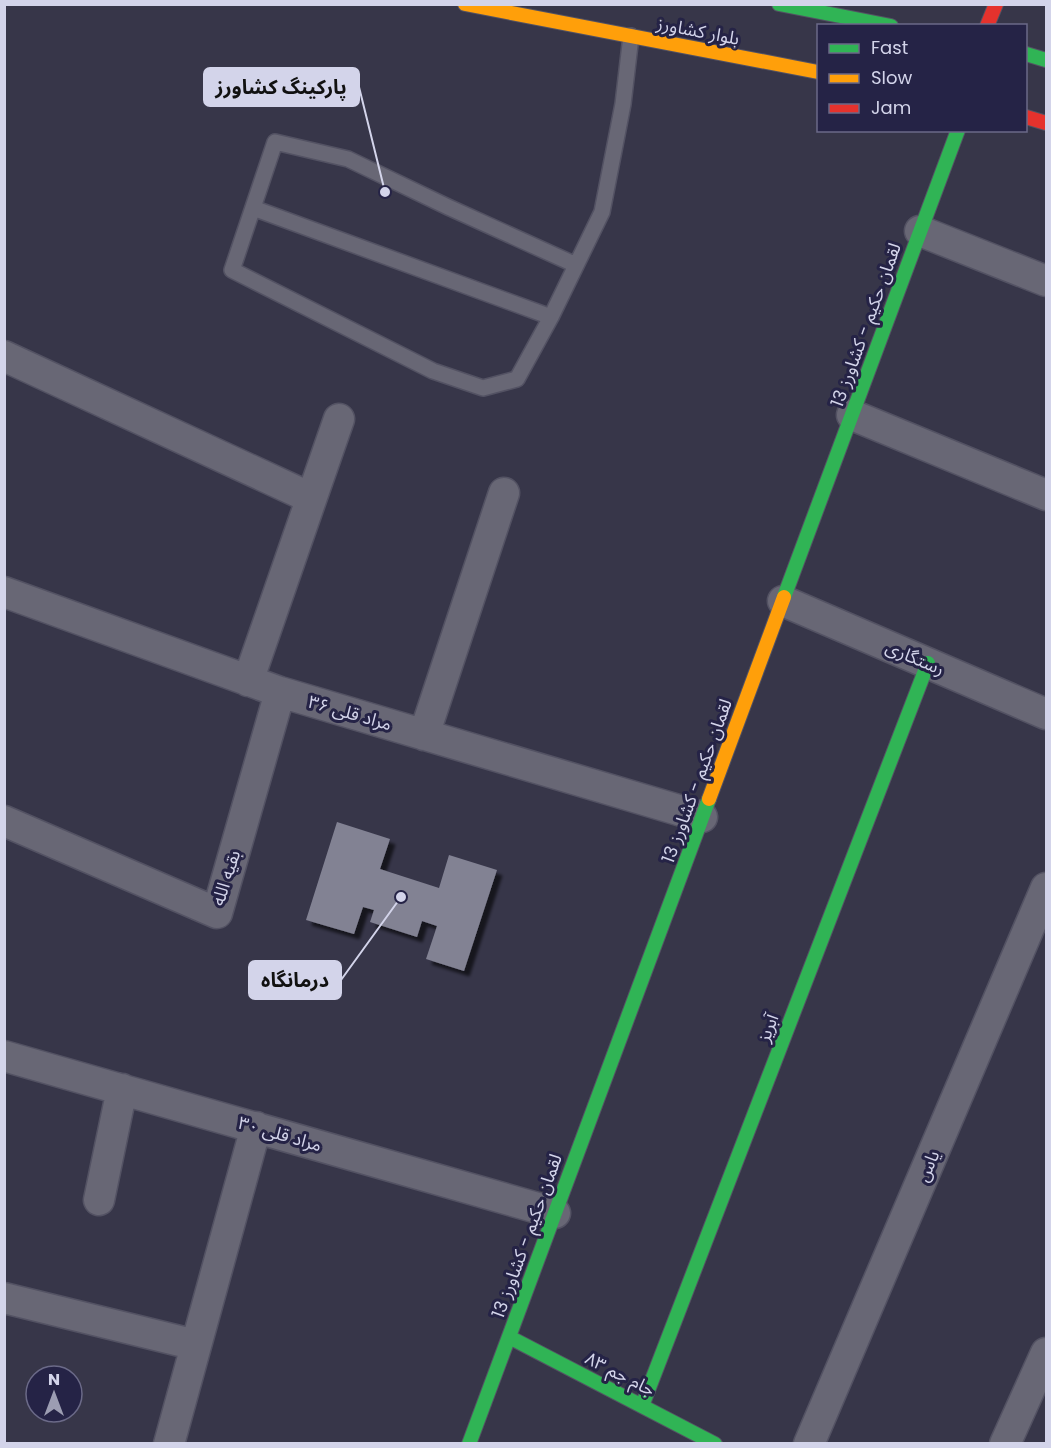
<svg xmlns="http://www.w3.org/2000/svg" width="1051" height="1448" font-family="Poppins,'Noto Sans Arabic',sans-serif">
<style>
.building{fill:#828293;filter:url(#shadow)}
.lines{fill:none;stroke-linecap:round;stroke-linejoin:round}
.lane-casing{stroke:#535263;stroke-width:18}
.street-casing{stroke:#535263;stroke-width:33}
.fast-casing{stroke:#535263;stroke-width:16}
.slow-casing{stroke:#535263;stroke-width:16}
.jam-casing{stroke:#535263;stroke-width:16}
.lane{stroke:#686775;stroke-width:15}
.street{stroke:#686775;stroke-width:30}
.fast{stroke:#30b455;stroke-width:14}
.slow{stroke:#ff9f0a;stroke-width:14}
.jam{stroke:#e5322d;stroke-width:14}
.labels{text-anchor:middle;stroke-width:6;stroke-linejoin:round;paint-order:stroke}
.street-label{font-size:18px;fill:#d3d4ea;stroke:#252346}
.leader{fill:none;stroke:#d3d4ea;stroke-width:2}
.callout-dot{fill:#d3d4ea;stroke:#252346;stroke-width:2}
.callout{fill:#d3d4ea;stroke:#d3d4ea;stroke-width:2}
.callout-label{font-size:20px;text-anchor:middle;font-weight:bold;fill:#111}
</style>
<defs>
<filter id="shadow"><feDropShadow dx="5.5" dy="5.5" stdDeviation="1.5" flood-color="#0009"/></filter>
</defs>
<rect width="100%" height="100%" fill="#373649"/>
<!-- building -->
<path class="building" d="M337,822L390,839L380,869L439,888L449,855L497,870L464,971L426,959L437,926L422,921L417,937L370,922L374,910L363,907L354,934L306,920Z"/>
<g class="lines">
<defs>
<path id="lane" d="M253,208L551,317
M576,265L448,207L348,159L275,142L232,270L433,371L483,388L517,379L551,317L602,212L623,104L631,36"/>
<path id="street" d="M920,231L1046,281
M4,356L311,498
M852,415L1046,495
M4,592L280,692L702,817
M783,601L1046,714
M248,681L339,419
M424,735L504,493
M4,821L217,913L280,692
M4,1056L555,1213
M99,1200L122,1089
M4,1298L196,1345
M169,1444L256,1127
M809,1444L1046,888
M1005,1444L1046,1353"/>
<path id="fast" d="M779,4L891,26
M1026,54L1046,60
M784,597L958,130
M509,1337L715,1444
M642,1406L928,663
M469,1444L709,799"/>
<path id="slow" d="M465,4L818,72
M709,799L784,597"/>
<path id="jam" d="M987,26L996,4
M1026,117L1046,123"/>
</defs>
<!-- lane casing -->
<use href="#lane" class="lane-casing"/>
<!-- street casing -->
<use href="#street" class="street-casing"/>
<!-- fast casing -->
<use href="#fast" class="fast-casing"/>
<!-- slow casing -->
<use href="#slow" class="slow-casing"/>
<!-- jam casing -->
<use href="#jam" class="jam-casing"/>
<!-- lane -->
<use href="#lane" class="lane"/>
<!-- street -->
<use href="#street" class="street"/>
<!-- fast -->
<use href="#fast" class="fast"/>
<!-- slow -->
<use href="#slow" class="slow"/>
<!-- jam -->
<use href="#jam" class="jam"/>
</g>
<g class="labels">
<!-- street labels -->
<g class="street-label">
<text transform="translate(698 31) rotate(11)" y="6">بلوار کشاورز</text>
<text transform="translate(866 325) rotate(-70)" y="6">لقمان حکیم - کشاورز 13</text>
<text transform="translate(915 658) rotate(23)" y="6">رستگاری</text>
<text transform="translate(350 713) rotate(16)" y="6">مراد قلی ۳۶</text>
<text transform="translate(697 781) rotate(-70)" y="6">لقمان حکیم - کشاورز 13</text>
<text transform="translate(226 878) rotate(-72)" y="6">بقیه الله</text>
<text transform="translate(768 1028) rotate(-69)" y="6">آبریز</text>
<text transform="translate(280 1134) rotate(16)" y="6">مراد قلی ۳۰</text>
<text transform="translate(928 1166) rotate(-67)" y="6">یاس</text>
<text transform="translate(527 1236) rotate(-70)" y="6">لقمان حکیم - کشاورز 13</text>
<text transform="translate(620 1374) rotate(27)" y="6">جام جم ۸۳</text>
</g>
</g>
<!-- callouts -->
<path class="leader" d="M385 192L359 87M401 897L341 980"/>
<g class="callout-dot">
<circle cx="385" cy="192" r="6"/>
<circle cx="401" cy="897" r="6"/>
</g>
<g class="callout">
<rect x="204" y="68" width="155" height="38" rx="6"/>
<rect x="249" y="961" width="92" height="38" rx="6"/>
</g>
<g class="callout-label">
<text x="281" y="94">پارکینگ کشاورز</text>
<text x="295" y="987">درمانگاه</text>
</g>
<!-- border -->
<rect width="1051" height="1448" fill="none" stroke="#d3d4ea" stroke-width="12"/>
<!-- legend -->
<rect x="817" y="24" width="210" height="108" fill="#252346" stroke="#6b6a88" stroke-width="1.5"/>
<rect x="829" y="44" width="30" height="9" fill="#30b455" stroke="#6b6a88" stroke-width="1.5"/>
<text x="871" y="54" font-size="18" fill="#d3d4ea">Fast</text>
<rect x="829" y="74" width="30" height="9" fill="#ff9f0a" stroke="#6b6a88" stroke-width="1.5"/>
<text x="871" y="84" font-size="18" fill="#d3d4ea">Slow</text>
<rect x="829" y="104" width="30" height="9" fill="#e5322d" stroke="#6b6a88" stroke-width="1.5"/>
<text x="871" y="114" font-size="18" fill="#d3d4ea">Jam</text>
<!-- north arrow -->
<g transform="translate(54 1394)"><circle r="28" fill="#252346" stroke="#6b6a88" stroke-width="1.5"/>
<path d="M0-4.5L10 22L0 15L-10 22Z" fill="#9c9db2"/>
<text y="-9" font-size="16" font-weight="bold" text-anchor="middle" fill="#d3d4ea">N</text>
</g>
</svg>
